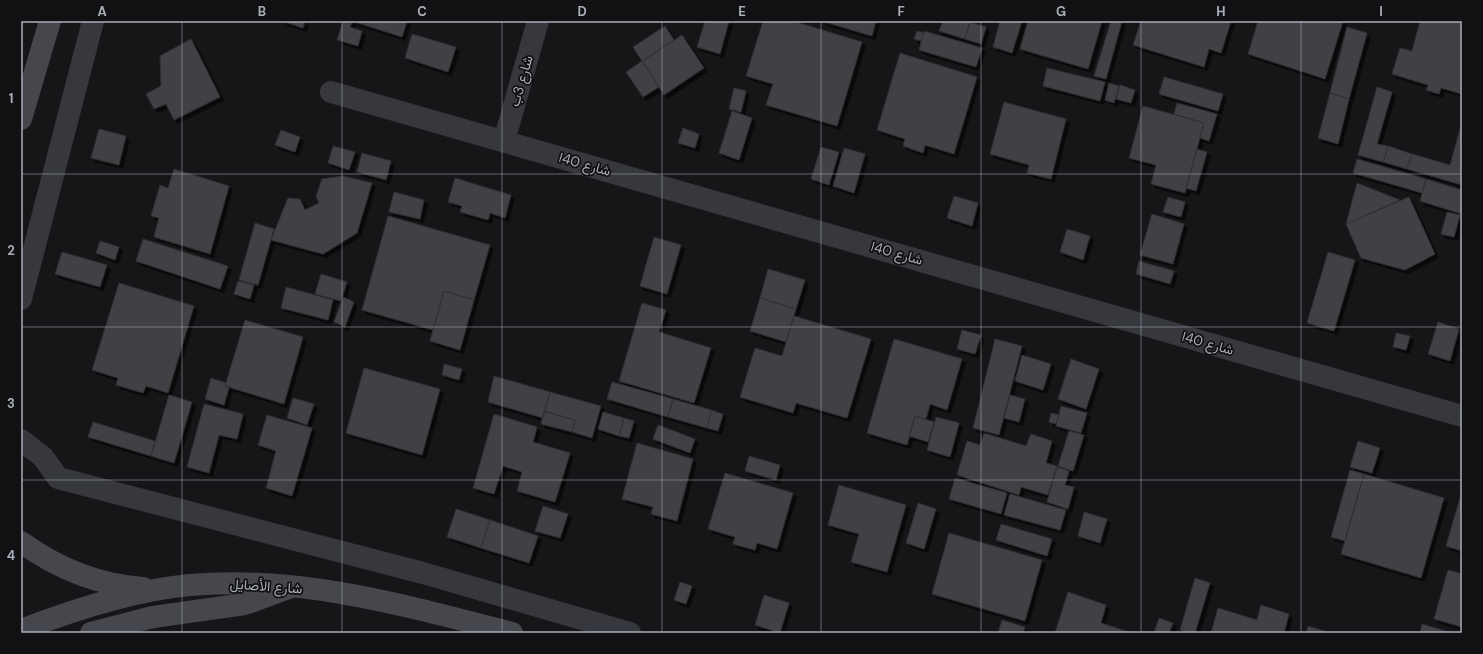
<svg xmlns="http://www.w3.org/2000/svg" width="1483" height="654" font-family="'DM Sans',Vazirmatn,sans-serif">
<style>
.building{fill:#404145;stroke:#303034;filter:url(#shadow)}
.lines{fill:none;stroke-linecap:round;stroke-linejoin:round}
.street{stroke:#37383d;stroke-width:22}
.secondary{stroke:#45474d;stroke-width:22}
.grid{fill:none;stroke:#a8adb8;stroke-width:1;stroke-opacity:0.55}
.labels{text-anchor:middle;stroke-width:3.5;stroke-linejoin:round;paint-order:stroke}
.street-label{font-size:14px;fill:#a8adb8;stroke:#111113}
.neatline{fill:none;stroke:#a8adb8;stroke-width:1.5}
.grid-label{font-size:13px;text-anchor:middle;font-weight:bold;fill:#a8adb8}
</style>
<defs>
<filter id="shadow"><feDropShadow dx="3.5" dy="3.5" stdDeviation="0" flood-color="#0009"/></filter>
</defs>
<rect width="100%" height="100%" fill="#161618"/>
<!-- building -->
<path class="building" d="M282,21H305L303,28Z
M343,21H352L350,27L362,31L358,46L337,40Z
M352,21H407L402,37Z
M705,21H729L720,54L697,47Z
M763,21H793L862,42L837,126L766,105L773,84L746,76Z
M821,21H876L872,36Z
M943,21L970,22L965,39L939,31Z
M1000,21H1022L1012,53L993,47Z
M1028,21H1102L1088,69L1020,49Z
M1111,21H1122L1106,79L1094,76Z
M1141,21H1231L1221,53L1209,49L1204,67L1133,45Z
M1258,21H1343L1325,79L1248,54Z
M1420,21H1455L1462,23V94L1441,88L1439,94L1426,90L1428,85L1392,74L1400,48L1412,51Z
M970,22L986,27L981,44L965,39Z
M665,26L674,40L642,61L633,47Z
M1347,27L1367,33L1349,99L1330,93Z
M917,31L924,33L921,41L914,39Z
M924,31L982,48L976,67L919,50Z
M412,34L456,47L448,72L405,58Z
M682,35L704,68L664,95L642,61Z
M191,39L220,97L174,120L166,104L154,109L146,94L161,86L160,56Z
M900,53L977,77L954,154L925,145L923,153L903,146L905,139L877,130Z
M642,61L659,87L643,97L626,72Z
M1047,68L1105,82L1100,101L1043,86Z
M1164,77L1223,94L1218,111L1159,94Z
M1109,83L1119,86L1114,103L1105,100Z
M1120,85L1135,90L1131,103L1116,99Z
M1377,87L1392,92L1377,144L1388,146L1383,162L1358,155Z
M734,88L746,91L741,112L729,109Z
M1330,93L1349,99L1338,144L1318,138Z
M1004,102L1066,119L1051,179L1027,173L1029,165L990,154Z
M1177,103L1217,114L1209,141L1200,138L1204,123L1174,114Z
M1143,106L1204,123L1185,193L1151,184L1156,165L1129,158Z
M732,111L752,118L739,160L719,153Z
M1462,122V185L1407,169L1412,154L1450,165Z
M683,128L699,134L695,148L678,143Z
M99,129L126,136L119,165L91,158Z
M281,130L300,137L295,152L275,145Z
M333,146L355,152L349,170L328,163Z
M1388,146L1412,154L1407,169L1383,162Z
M821,147L839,152L829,185L811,179Z
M844,148L865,154L854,193L833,186Z
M1197,149L1207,152L1196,191L1186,188Z
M362,153L391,161L386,180L357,172Z
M1357,159L1426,179L1422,193L1353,173Z
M174,169L229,186L210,254L154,237L159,218L151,216L160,185L168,188Z
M343,176L372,183L357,233L323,254L271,240L288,198L300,199L305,210L319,203L316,196L322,179Z
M455,178L511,195L505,218L490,213L488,220L460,212L462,206L448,202Z
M1426,179L1462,190V214L1420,201Z
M1357,183L1400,200L1346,224Z
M394,192L424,200L420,219L389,212Z
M954,196L978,203L972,226L947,218Z
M1168,197L1185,202L1181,217L1163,212Z
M1409,197L1435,254L1405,270L1361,258L1346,224Z
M1447,212L1460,215L1454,237L1441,234Z
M1152,214L1184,224L1173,264L1140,255Z
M388,216L490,245L474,300L444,291L433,330L362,310Z
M255,223L274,229L258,285L239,280Z
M1067,229L1090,236L1083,260L1060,252Z
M654,237L681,245L667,294L640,286Z
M143,239L228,266L220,289L136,261Z
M100,241L119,247L115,260L96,253Z
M62,252L107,265L100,287L55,274Z
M1328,252L1355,260L1334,331L1307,323Z
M1139,261L1174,271L1170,284L1136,274Z
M768,269L805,280L796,309L760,298Z
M321,274L347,282L341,301L315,294Z
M238,281L254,285L250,299L234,294Z
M119,283L194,306L168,393L146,386L143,393L116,385L118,378L92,370Z
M286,287L333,300L328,320L281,308Z
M444,291L474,300L460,350L430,341Z
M343,297L354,302L345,327L334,322Z
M760,298L796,309L786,342L750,331Z
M642,303L666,310L659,332L711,348L694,403L619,381Z
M794,316L871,339L847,418L796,403L793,413L740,397L755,348L782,356Z
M245,320L303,337L284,404L225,386Z
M1438,322L1459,329L1450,361L1428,354Z
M962,330L981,335L975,354L957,349Z
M1396,333L1410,336L1406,350L1393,347Z
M894,339L962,359L947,410L930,404L926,419L915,416L907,445L867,433Z
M995,339L1022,346L999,435L973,428Z
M1022,355L1051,364L1043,390L1015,381Z
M1071,359L1099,369L1086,409L1058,399Z
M444,364L462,369L459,380L442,375Z
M364,368L440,389L422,455L346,433Z
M494,376L550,392L543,418L488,402Z
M211,378L226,383L225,386L229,387L224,405L205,399Z
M612,382L673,399L668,417L607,399Z
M550,392L601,406L592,438L572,432L575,420L544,411Z
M169,395L192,402L174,463L151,456Z
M1010,395L1025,399L1019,422L1004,418Z
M293,398L314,404L307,425L287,418Z
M673,399L711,410L707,428L668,417Z
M204,404L243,414L237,439L219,435L209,473L187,467Z
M1061,406L1087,413L1081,433L1056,426Z
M711,410L723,414L718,431L707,428Z
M544,411L575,420L572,432L541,424Z
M603,412L624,418L619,436L598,429Z
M1051,413L1059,415L1056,424L1049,422Z
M494,414L537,427L533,442L570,453L555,502L517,491L522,472L503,466L494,494L473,488Z
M267,415L312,428L292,496L266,488L276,451L258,445Z
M915,416L934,422L928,442L909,436Z
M936,417L959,423L950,457L927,450Z
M624,418L634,421L629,438L619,436Z
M93,422L155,441L151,456L88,437Z
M658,425L695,439L690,453L653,439Z
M1069,431L1084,435L1073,471L1058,466Z
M984,433L1026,446L1031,434L1052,441L1046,463L1057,466L1048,495L1021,487L1019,495L957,475L967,441L980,445Z
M1358,441L1380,448L1372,473L1350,467Z
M637,443L693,459L677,521L651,514L653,507L622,499Z
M749,456L780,465L776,480L745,471Z
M1057,467L1069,471L1065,485L1074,487L1068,509L1047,502Z
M1350,470L1364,474L1345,541L1331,537Z
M725,473L793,493L777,549L757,543L755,550L733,544L735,537L708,529Z
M1364,474L1444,498L1421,578L1341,554Z
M955,478L1007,493L1001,514L949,499Z
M839,485L906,505L887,572L851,562L859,534L828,525Z
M1462,491V551L1446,546Z
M1010,494L1066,510L1060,530L1004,515Z
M918,503L936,509L924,549L906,543Z
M543,506L568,514L560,538L535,531Z
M456,509L490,520L481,548L447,537Z
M1084,512L1107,519L1100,543L1078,536Z
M490,520L538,536L529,563L481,548Z
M1001,524L1052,539L1047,556L996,540Z
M949,533L1042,560L1025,621L932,594Z
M1448,570L1462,574V627L1434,619Z
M1195,578L1210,583L1195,633H1188L1180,630Z
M680,582L692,586L686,604L674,600Z
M1068,592L1106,605L1101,623L1132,633H1055Z
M764,595L789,603L780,633L755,625Z
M1261,605L1289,614L1284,633H1211L1218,608L1257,620Z
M1159,618L1173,623L1169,633H1154Z
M1002,620L1025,627L1023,633H998Z
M1422,624L1452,633H1420Z
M1308,626L1331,633H1306Z"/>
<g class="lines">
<!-- street -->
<path class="street" d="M331,92L1462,416
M504,141L538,21
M21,299L93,21
M21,440L43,457L58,478L423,573L630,633"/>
<!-- secondary -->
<path class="secondary" d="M21,119L50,21
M21,542C57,568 98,585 143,588
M21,630C73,610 134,590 190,585C299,575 408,606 512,633
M91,633L153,617L245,604L289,588"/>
</g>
<!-- grid -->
<path class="grid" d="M182,21V633M342,21V633M502,21V633M662,21V633M821,21V633M981,21V633M1141,21V633M1301,21V633M21,174H1462M21,327H1462M21,480H1462"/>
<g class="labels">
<!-- street labels -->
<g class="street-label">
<text transform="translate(521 81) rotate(-74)" y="5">شارع 3ب</text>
<text transform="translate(585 164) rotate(16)" y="5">شارع 40ا</text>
<text transform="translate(897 253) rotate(16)" y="5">شارع 40ا</text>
<text transform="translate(1208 343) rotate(16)" y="5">شارع 40ا</text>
<text transform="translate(266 586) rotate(4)" y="5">شارع الأصايل</text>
</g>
</g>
<!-- border -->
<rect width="1483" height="654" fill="none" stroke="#111113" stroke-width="44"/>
<rect x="22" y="22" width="1439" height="610" class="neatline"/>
<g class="grid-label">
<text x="102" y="16">A</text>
<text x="262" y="16">B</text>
<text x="422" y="16">C</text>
<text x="582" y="16">D</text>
<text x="742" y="16">E</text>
<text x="901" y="16">F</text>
<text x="1061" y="16">G</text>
<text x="1221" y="16">H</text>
<text x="1381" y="16">I</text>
<text x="11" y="103">1</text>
<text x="11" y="255">2</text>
<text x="11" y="408">3</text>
<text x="11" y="560">4</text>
</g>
</svg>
